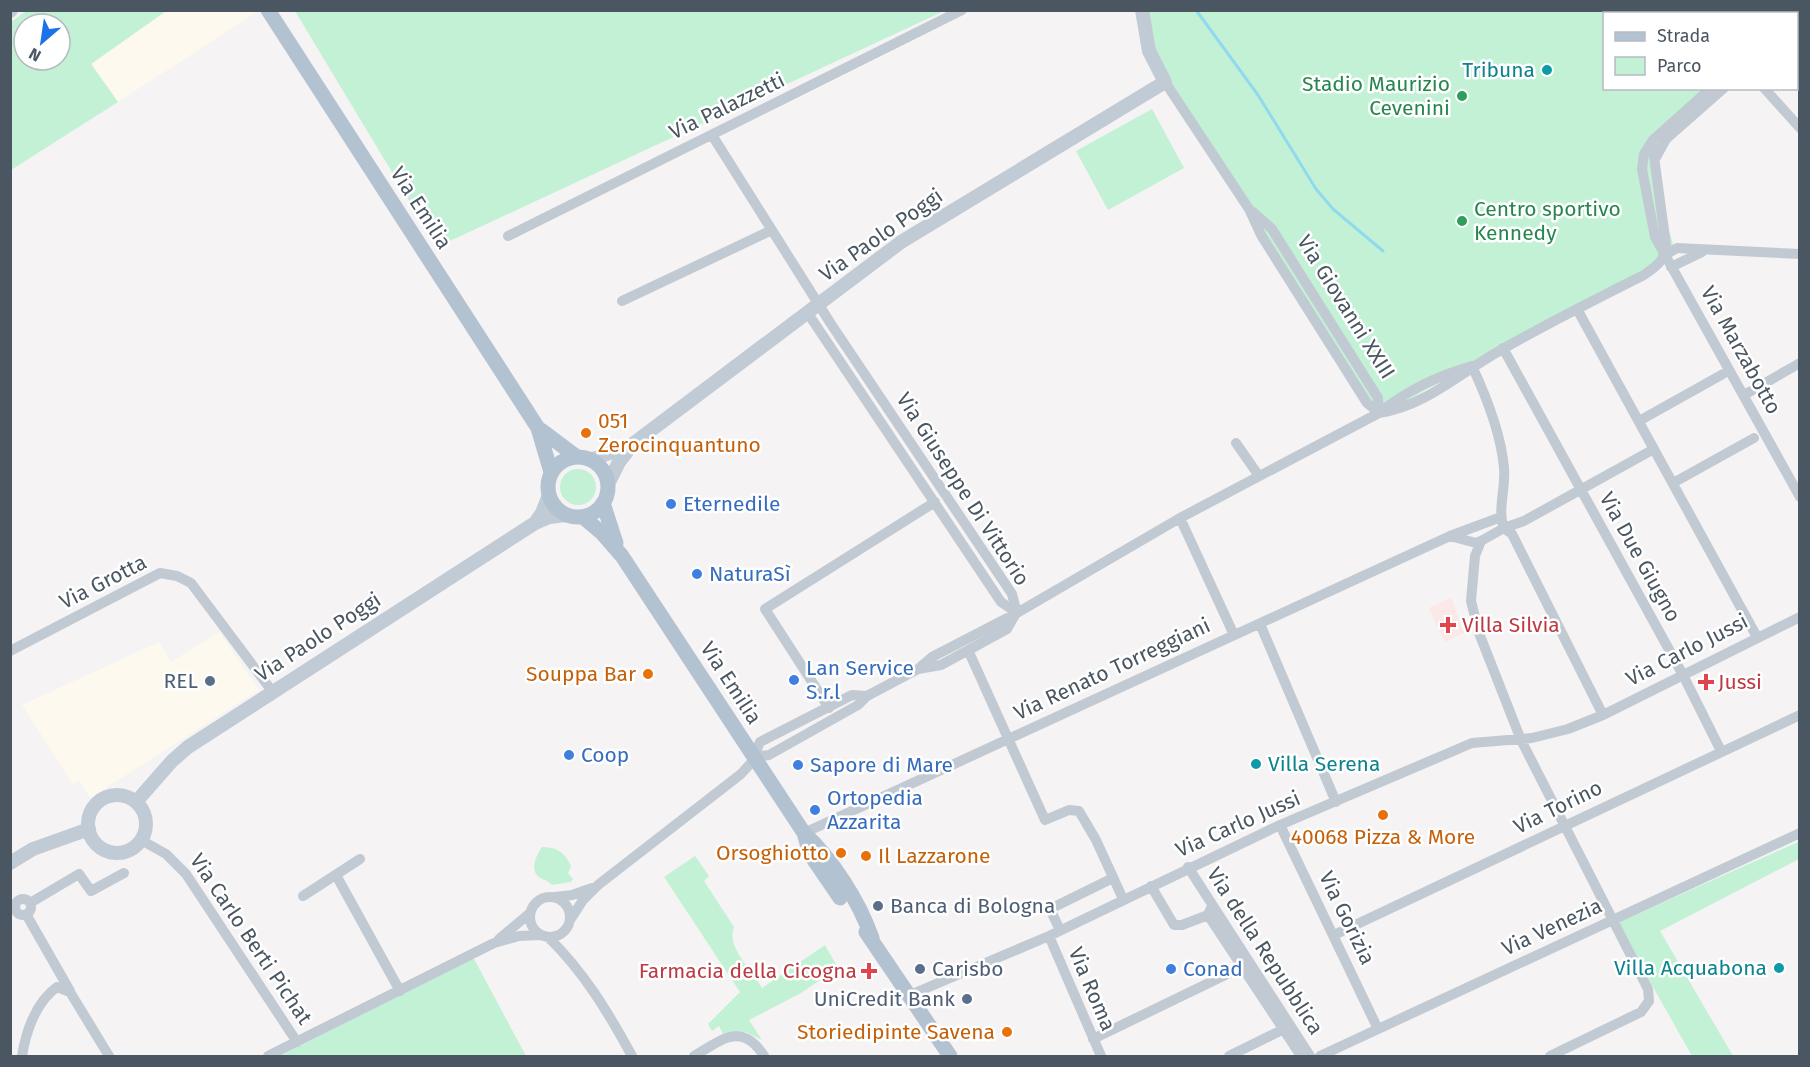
<svg xmlns="http://www.w3.org/2000/svg" width="1810" height="1067" font-family="'Fira Sans',sans-serif">
<style>
.commercial{fill:#fdf9ef}
.medical{fill:#fce8e6}
.green{fill:#c3f1d5;fill-rule:evenodd}
.lines{fill:none;stroke-linecap:round;stroke-linejoin:round}
.stream{stroke:#90daee;stroke-width:3}
.street{stroke:#c1cad2;stroke-width:10}
.secondary{stroke:#c1cbd6;stroke-width:14}
.primary{stroke:#b3c2d1;stroke-width:15}
.culture-dot{fill:#0f9aa8;stroke:#fff;stroke-width:2}
.leisure-dot{fill:#2e9e5b;stroke:#fff;stroke-width:2}
.food-dot{fill:#e8710a;stroke:#fff;stroke-width:2}
.shop-dot{fill:#3f7fe0;stroke:#fff;stroke-width:2}
.health-dot{fill:#e0444e;stroke:#fff;stroke-width:2}
.service-dot{fill:#5c6f8a;stroke:#fff;stroke-width:2}
.labels{text-anchor:middle;stroke-width:5;stroke-linejoin:round;paint-order:stroke}
.culture-label{font-size:21px;fill:#0d838f;stroke:#fff;text-anchor:end}
.leisure-label{font-size:21px;fill:#27864d;stroke:#fff;text-anchor:end}
.street-label{font-size:21px;fill:#4a5661;stroke:#fff}
.food-label{font-size:21px;fill:#c56008;stroke:#fff;text-anchor:end}
.shop-label{font-size:21px;fill:#366cbe;stroke:#fff;text-anchor:start}
.health-label{font-size:21px;fill:#be3a42;stroke:#fff;text-anchor:start}
.service-label{font-size:21px;fill:#4e5e75;stroke:#fff;text-anchor:end}
</style>
<rect width="100%" height="100%" fill="#f5f3f3"/>
<!-- commercial -->
<path class="commercial" d="M260,10L118,102L92,64L167,11Z
M219,632L259,690L90,798L79,780L73,784L22,705L159,642L171,662Z"/>
<!-- medical -->
<path class="medical" d="M1451,598L1464,633L1445,642L1429,608Z"/>
<!-- green -->
<path class="green" d="M1752,10L1755,13L1604,14V88L1718,89L1657,146L1659,196L1673,244L1662,265L1390,409L1374,408L1148,51V11Z
M26,11H166L91,64L118,102L11,170V22ZM24,24H60V60H24Z
M295,11H944L437,247Z
M1152,109L1184,168L1108,210L1076,151Z
M560 487a18 18 0 1 1 36 0a18 18 0 1 1-36 0Z
M1798,842L1799,859L1660,931L1733,1056H1692L1617,923Z
M542,847C556,847 565,852 571,866L568,873L573,879L571,882L552,885C547,880 543,880 539,877C529,870 537,854 542,847Z
M695,856L709,876L704,881L734,927C726,948 753,971 762,988L825,945L838,968L801,993L749,1020L762,1040L746,1032L723,1034L719,1026L712,1031L708,1024L740,992L664,877Z
M473,957L526,1056H280Z"/>
<g class="lines">
<!-- stream -->
<path class="stream" d="M1196,10L1258,95L1316,189L1333,209L1383,251"/>
<!-- street -->
<path class="street" d="M1795,14L1798,10
M1796,25L1800,23
M1165,82L1249,209L1261,235L1367,403L1379,413
M1711,88L1653,140L1644,154L1642,169L1655,237L1800,497
M1764,88L1800,128
M712,135L831,324L1012,594L1017,613
M1655,159L1666,139L1724,88
M1253,212L1272,229L1287,253L1378,398L1379,413
M508,236L962,10
M1665,255L1677,248L1800,254
M1671,267L1702,252
M622,301L772,230
M1577,309L1757,637
M807,312L1001,602L1017,613
M1503,348L1683,675L1721,751
M1472,366C1487,398 1501,433 1504,468C1506,487 1497,511 1504,528L1481,541L1475,556L1471,601L1479,633L1521,740L1648,989L1649,1001L1641,1012L1550,1056
M1744,395L1800,363
M1379,413C1426,406 1461,372 1501,350C1548,323 1596,299 1644,275C1657,266 1665,260 1666,245L1652,142
M1639,421L1723,374
M1236,443L1259,476
M1673,483L1754,438
M1180,518L1234,635
M1504,528L1512,534L1603,715
M1504,528L1524,521L1654,449
M1450,536L1476,543L1481,541
M1260,624L1336,802
M968,650L1045,820L1069,810L1079,811L1096,840L1123,899
M10,651L160,573L177,576L191,583L272,691
M918,669L941,665L1007,629L1016,613
M829,708L765,609L935,502
M753,757L769,755L858,705L867,696L918,669L932,657L1017,613L1180,518L1379,413C1406,391 1440,375 1472,366
M1280,825L1378,1029
M804,833L1450,536L1501,517
M141,840L166,854L186,874L297,1042
M1188,867L1310,1056
M336,875L400,991
M1151,886L1174,925H1182L1208,915L1211,908
M303,896L360,859
M530 917a20 20 0 1 1 40 0a20 20 0 1 1-40 0Z
M555,897L572,895L592,888
M15 907a8 8 0 1 1 16 0a8 8 0 1 1-16 0Z
M30,903L79,874L91,891L124,873
M26,914L70,991
M1208,915L1301,1056
M570,920L583,900L598,885L741,774L751,763L760,742L852,695L867,696
M1060,930L1050,909L1113,878
M1334,935L1800,715
M1049,936L1101,1056
M548,937C584,972 608,1012 632,1056
M499,939L530,913
M910,995L1049,936L1280,825L1472,743L1532,738L1568,729L1603,715L1800,617
M1093,1039L1250,963
M22,1056C26,1031 36,1002 57,987L70,992L109,1056
M268,1056L494,943L519,936L540,935
M694,1056C721,1040 742,1021 764,1056
M1229,1056L1288,1027
M1320,1056L1800,833"/>
<!-- secondary -->
<path class="secondary" d="M10,11L11,10
M590,460L630,446
M608,484L619,462L634,443L901,242L1165,82L1149,51L1142,10
M535,523L542,513L549,495
M88 824a29 29 0 1 1 58 0a29 29 0 1 1-58 0Z
M136,802L172,761L188,747L535,523L549,517L567,515
M10,863L33,849L89,829"/>
<!-- primary -->
<path class="primary" d="M268,10L538,428L551,472
M541,430L577,457
M548 487a30 30 0 1 1 60 0a30 30 0 1 1-60 0Z
M603,503L616,543
M583,517L602,533L622,556L804,833C833,860 859,901 872,938
M804,833L810,854L840,898
M866,932L950,1056"/>
</g>
<!-- markers -->
<g class="culture-dot">
<circle cx="1547" cy="70" r="6"/>
<circle cx="1256" cy="764" r="6"/>
<circle cx="1779" cy="968" r="6"/>
</g>
<g class="leisure-dot">
<circle cx="1462" cy="96" r="6"/>
<circle cx="1462" cy="221" r="6"/>
</g>
<g class="food-dot">
<circle cx="586" cy="433" r="6"/>
<circle cx="648" cy="674" r="6"/>
<circle cx="1383" cy="815" r="6"/>
<circle cx="841" cy="853" r="6"/>
<circle cx="866" cy="856" r="6"/>
<circle cx="1007" cy="1032" r="6"/>
</g>
<g class="shop-dot">
<circle cx="671" cy="504" r="6"/>
<circle cx="697" cy="574" r="6"/>
<circle cx="794" cy="680" r="6"/>
<circle cx="569" cy="755" r="6"/>
<circle cx="798" cy="765" r="6"/>
<circle cx="815" cy="810" r="6"/>
<circle cx="1171" cy="969" r="6"/>
</g>
<g class="health-dot">
<path d="M1445 616h6v6h6v6h-6v6h-6v-6h-6v-6h6z"/>
<path d="M1703 673h6v6h6v6h-6v6h-6v-6h-6v-6h6z"/>
<path d="M866 962h6v6h6v6h-6v6h-6v-6h-6v-6h6z"/>
</g>
<g class="service-dot">
<circle cx="210" cy="681" r="6"/>
<circle cx="878" cy="906" r="6"/>
<circle cx="920" cy="969" r="6"/>
<circle cx="967" cy="999" r="6"/>
</g>
<g class="labels">
<!-- culture labels -->
<g class="culture-label">
<text x="1535" y="77">Tribuna</text>
<text x="1268" y="771" text-anchor="start">Villa Serena</text>
<text x="1767" y="975">Villa Acquabona</text>
</g>
<!-- leisure labels -->
<g class="leisure-label">
<text x="1450" y="91">Stadio Maurizio<tspan x="1450" dy="24">Cevenini</tspan></text>
<text x="1474" y="216" text-anchor="start">Centro sportivo<tspan x="1474" dy="24">Kennedy</tspan></text>
</g>
<!-- street labels -->
<g class="street-label">
<text transform="translate(727 106) rotate(-26)" y="7">Via Palazzetti</text>
<text transform="translate(421 208) rotate(57)" y="7">Via Emilia</text>
<text transform="translate(881 235) rotate(-35)" y="7">Via Paolo Poggi</text>
<text transform="translate(1346 307) rotate(58)" y="7">Via Giovanni XXIII</text>
<text transform="translate(1741 350) rotate(61)" y="7">Via Marzabotto</text>
<text transform="translate(963 489) rotate(57)" y="7">Via Giuseppe Di Vittorio</text>
<text transform="translate(1640 557) rotate(61)" y="7">Via Due Giugno</text>
<text transform="translate(103 582) rotate(-27)" y="7">Via Grotta</text>
<text transform="translate(318 637) rotate(-33)" y="7">Via Paolo Poggi</text>
<text transform="translate(1687 650) rotate(-27)" y="7">Via Carlo Jussi</text>
<text transform="translate(1112 669) rotate(-25)" y="7">Via Renato Torreggiani</text>
<text transform="translate(731 683) rotate(57)" y="7">Via Emilia</text>
<text transform="translate(1558 807) rotate(-26)" y="7">Via Torino</text>
<text transform="translate(1238 824) rotate(-24)" y="7">Via Carlo Jussi</text>
<text transform="translate(1347 918) rotate(64)" y="7">Via Gorizia</text>
<text transform="translate(1552 927) rotate(-25)" y="7">Via Venezia</text>
<text transform="translate(251 939) rotate(56)" y="7">Via Carlo Berti Pichat</text>
<text transform="translate(1265 951) rotate(57)" y="7">Via della Repubblica</text>
<text transform="translate(1092 989) rotate(67)" y="7">Via Roma</text>
</g>
<!-- food labels -->
<g class="food-label">
<text x="598" y="428" text-anchor="start">051<tspan x="598" dy="24">Zerocinquantuno</tspan></text>
<text x="636" y="681">Souppa Bar</text>
<text x="1383" y="844" text-anchor="middle">40068 Pizza &amp; More</text>
<text x="829" y="860">Orsoghiotto</text>
<text x="878" y="863" text-anchor="start">Il Lazzarone</text>
<text x="995" y="1039">Storiedipinte Savena</text>
</g>
<!-- shop labels -->
<g class="shop-label">
<text x="683" y="511">Eternedile</text>
<text x="709" y="581">NaturaSì</text>
<text x="806" y="675">Lan Service<tspan x="806" dy="24">S.r.l</tspan></text>
<text x="581" y="762">Coop</text>
<text x="810" y="772">Sapore di Mare</text>
<text x="827" y="805">Ortopedia<tspan x="827" dy="24">Azzarita</tspan></text>
<text x="1183" y="976">Conad</text>
</g>
<!-- health labels -->
<g class="health-label">
<text x="1462" y="632">Villa Silvia</text>
<text x="1718" y="689">Jussi</text>
<text x="857" y="978" text-anchor="end">Farmacia della Cicogna</text>
</g>
<!-- service labels -->
<g class="service-label">
<text x="198" y="688">REL</text>
<text x="890" y="913" text-anchor="start">Banca di Bologna</text>
<text x="932" y="976" text-anchor="start">Carisbo</text>
<text x="955" y="1006">UniCredit Bank</text>
</g>
</g>
<!-- border -->
<rect width="1810" height="1067" fill="none" stroke="#4a5661" stroke-width="24"/>
<!-- legend -->
<rect x="1603" y="12" width="195" height="78" fill="#ffffff" stroke="#b7bbc0" stroke-width="1.5"/>
<rect x="1615" y="32" width="30" height="9" fill="#b3c2d1" stroke="#b7bbc0" stroke-width="1.5"/>
<text x="1657" y="42" font-size="18" fill="#4a5661">Strada</text>
<rect x="1615" y="57" width="30" height="18" fill="#c3f1d5" stroke="#b7bbc0" stroke-width="1.5"/>
<text x="1657" y="72" font-size="18" fill="#4a5661">Parco</text>
<!-- north arrow -->
<g transform="translate(42 42) rotate(209)"><circle r="28" fill="#ffffff" stroke="#b7bbc0" stroke-width="1.5"/>
<path d="M0-4.5L10 22L0 15L-10 22Z" fill="#1a73e8"/>
<text y="-9" font-size="16" font-weight="bold" text-anchor="middle" fill="#4a5661">N</text>
</g>
</svg>
